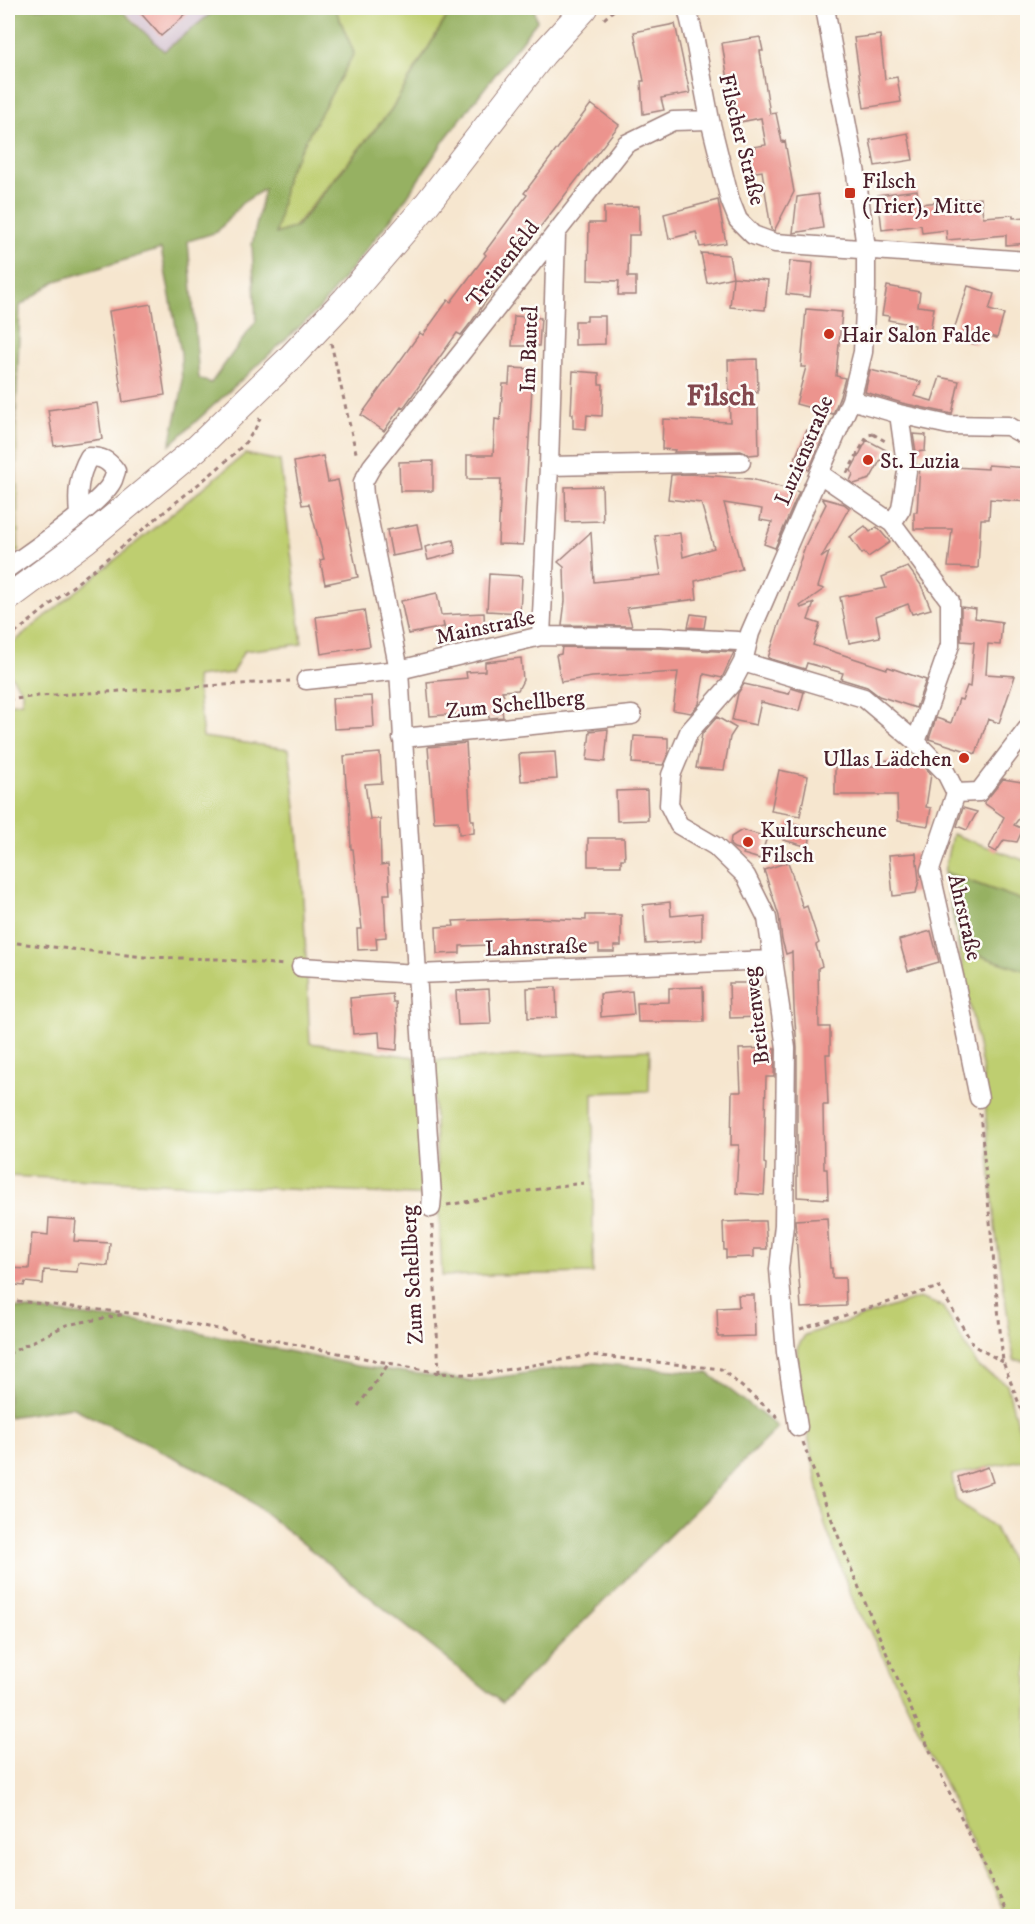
<svg xmlns="http://www.w3.org/2000/svg" width="1035" height="1924" font-family="'IM FELL DW Pica',serif">
<style>
.industrial{fill:#d0bdcd}
.green{fill:#bece70;stroke:#84764e;stroke-width:1.5}
.forest{fill:#96b162;stroke:#706846;stroke-width:1.5;fill-rule:evenodd}
.building{fill:#ec948e}
.lines{fill:none;stroke-linecap:round;stroke-linejoin:round}
.street-casing{stroke:#a0827d;stroke-width:21}
.secondary-casing{stroke:#a0827d;stroke-width:28}
.path{stroke:#a0827d;stroke-width:3;stroke-dasharray:4.5 4.5;stroke-linecap:butt}
.street{stroke:#fff;stroke-width:18}
.secondary{stroke:#fff;stroke-width:26}
.poi-dot{fill:#c8321e;stroke:#fdfcf7;stroke-width:2}
.labels{text-anchor:middle;stroke-width:5;stroke-linejoin:round;paint-order:stroke}
.street-label{font-size:22px;fill:#4a1f2b;stroke:#fdfcf7}
.poi-label{font-size:22px;fill:#4a1f2b;stroke:#fdfcf7;text-anchor:start}
.district-label{font-size:28px;font-weight:bold;fill:#83484e;stroke:#fdfcf7}
</style>
<rect width="100%" height="100%" fill="#fdfcf7"/>
<filter id="ink" filterUnits="userSpaceOnUse"><feTurbulence type="fractalNoise" baseFrequency=".0167" numOctaves="2"/><feDisplacementMap in="SourceGraphic" scale="12" xChannelSelector="R" yChannelSelector="G"/><feConvolveMatrix kernelMatrix="1 2 1 2 8 2 1 2 1" color-interpolation-filters="sRGB"/></filter>
<filter id="wash" filterUnits="userSpaceOnUse"><feTurbulence type="fractalNoise" baseFrequency=".008" numOctaves="4" result="noise"/><feDisplacementMap in="SourceGraphic" scale="24" xChannelSelector="R" yChannelSelector="G"/><feGaussianBlur stdDeviation="1.35" result="paint"/><feColorMatrix in="noise" values="0 0 0 0 0 0 0 0 0 0 0 0 0 0 0 0 0 1.4 0 .05"/><feComposite in="paint" operator="in"/></filter>
<g filter="url(#wash)">
<rect width="100%" height="100%" fill="#f6e6cf"/>
<!-- industrial -->
<path class="industrial" d="M122,8H218L164,51Z"/>
<!-- green -->
<path class="green" d="M335,8H452L391,110L294,227L275,235L287,174L354,53Z
M16,418L18,551L8,558V444Z
M245,454L280,461L302,644L244,651L232,673L196,677L203,737L289,749C303,847 305,945 310,1043L414,1057L432,1196L8,1176V704L22,702V691L8,671V647Z
M952,834L1026,861L1027,858V902L944,872Z
M959,949L1027,971V1361L1014,1360L995,1227L982,1066Z
M650,1050L649,1091L593,1093V1273L442,1276L432,1060Z
M919,1298L942,1306L979,1368L1007,1384L1016,1420L1027,1450V1459L952,1475L956,1500L994,1527L1027,1593V1916H1007L910,1711L870,1631L857,1611L825,1525L806,1425L798,1372L797,1348L805,1335Z"/>
<!-- forest -->
<path class="forest" d="M18,8H119L164,51L218,8H335L354,53L287,174L276,234L297,226L391,110L452,8H534L537,21L445,139L401,206L319,309L170,445L182,390L181,353L161,249L56,281L20,306L16,418L8,444V21ZM264,189L252,245L256,321L211,383L199,379L188,241L217,232L242,203Z
M944,872L1027,902V971L959,949Z
M8,1307L165,1325L357,1366L474,1381L594,1363L708,1373L778,1427L502,1703L230,1485L72,1407L8,1417Z"/>
<g id="blocks">
<!-- building -->
<path class="building" d="M136,8H194L161,36Z
M675,24L690,93L661,98L664,110L643,114L641,81H644L634,32Z
M880,35L885,79L897,77L901,102L864,108L854,38Z
M760,37L763,51H760L770,114L776,113L782,142L785,141L794,192L774,231L771,229L762,171L744,174L740,149L766,145L761,118L735,123L722,43Z
M591,104L619,125L507,270L472,321L461,335L457,333L404,407L403,408L401,407L384,431L361,415L420,333L423,335L448,300L451,302L486,255L484,253L527,195L524,193Z
M908,133L913,160L875,166L870,140Z
M917,190L919,204L981,198L983,217L1013,215V218L1028,217V243L1006,245V235L947,240L946,230L922,233L921,225L882,230L878,195Z
M818,194L823,228L793,233L797,197Z
M718,200L726,243L700,247L696,232L669,239L664,214Z
M639,206V235H629L628,277H636V295H618L619,281L588,280L589,223H604V207Z
M701,253L729,255L733,277L707,283Z
M790,261L813,263L810,297L786,294Z
M733,277L768,280L765,310L730,307Z
M887,286L920,292L918,306L934,308L929,339L913,336L915,325L888,320L889,316L882,315Z
M968,286L994,294L989,310L1004,314L997,338L979,333L975,344L952,336Z
M151,304L165,395L123,402L109,311Z
M806,309L842,312L836,376L845,378L840,396L833,414L796,404L806,367H801Z
M514,316L541,318L539,346H512Z
M587,316H605V344L575,345V321H587Z
M757,359L758,393L755,392L750,405L758,408L759,454L749,455L741,451L674,452L675,450L662,449L663,419L730,422L728,360Z
M510,368L533,369L523,545L498,544L501,479H467V455H493L495,419L500,420L503,384H509Z
M870,370L921,382L914,396L932,401L940,377L959,381L952,414L902,403L865,392Z
M573,371L599,373V384H603L602,416L587,415L586,429L573,428V414H571Z
M97,403L102,439L54,446L48,410Z
M807,430L823,437L809,470L793,463Z
M913,434L926,435L925,451L916,452Z
M867,440L886,450L870,479L854,484L850,481L853,474L851,470Z
M323,456L328,482L338,480L358,577L325,584L320,560L324,559L309,504L302,505L294,462Z
M433,461V491H400L399,462Z
M920,465L988,469V465L1028,468V502L990,499L989,519H981L978,568L948,567L952,529H914V512H917Z
M691,474L751,479L799,492L775,548L764,544L772,522L760,520L762,509L724,503L742,569L695,581L697,599L627,608L632,626L562,625L565,601L564,567L558,562L591,532L594,582L661,575L655,536L680,533L683,557L714,548L701,503L668,499L671,475Z
M602,486L603,521L566,522L565,487Z
M822,498L844,504L849,508L821,558L829,552L818,587L824,589L800,606L801,608L814,603L808,620L820,624L813,645L887,669L888,667L926,680L916,708L879,696L867,687L841,679L843,673L807,663L805,669L768,658L805,546L826,504Z
M417,524L422,550L392,556L387,530Z
M865,526L870,532L877,527L890,542L868,557L864,552L862,554L850,537Z
M453,540L456,553L428,560L425,547Z
M908,567L921,585L931,609L912,614L908,604L876,616L880,637L849,643L840,597L886,588L882,577Z
M489,574L522,576L520,613L487,611Z
M437,593L441,615L484,613L485,632L460,633L447,637L443,622L444,627L408,634L401,601Z
M961,607L976,609L975,618L1002,622L1000,645L988,644L986,674L1015,676L999,723L988,719L976,754L929,739L936,718L951,723L959,699L962,700L967,686L970,687L974,642L961,641Z
M364,610L370,646L321,654L316,617Z
M691,614L706,616L704,628L688,627Z
M562,647L660,648L734,652L722,678L704,674L699,704L691,713L673,710L678,672L592,677L561,682L556,655L561,654Z
M521,658L523,680L518,690L502,691L504,695H500L503,717L489,718L488,712L430,716L427,682L467,678L466,672L485,671V662Z
M744,684L789,694L791,688L804,692L799,711L761,702L756,725L732,720L738,693Z
M372,696L374,727L334,729L332,698Z
M717,717L736,728L730,737L724,770L696,768L702,734Z
M608,729L605,762L587,760L590,731Z
M634,736L668,738V754L663,765L632,763Z
M466,743L471,820H474V833L459,834L458,821L434,822L428,747Z
M555,752L557,779L521,781L519,754Z
M380,753L382,783L365,784L370,819H380L381,865L388,864L390,894H384L386,937L376,938L377,949L358,950L357,929H362L353,849H351L349,800L346,785L344,756Z
M886,760L924,766L931,774L926,807L931,808L928,826L898,821L897,795H835V766H885Z
M779,770L808,776L800,816L771,811Z
M1003,779L1028,783V807L1014,825L1023,829L1017,842L1004,840L996,852L989,848L1004,817L984,803Z
M647,790L648,820L617,821L616,791Z
M963,808L977,812L967,830L957,826Z
M788,822L811,829L809,847L783,840Z
M742,830L767,837L760,859L743,854L744,851L734,848L730,845L731,837Z
M588,838H624L625,859H621V866H588Z
M916,853L919,880L916,893L893,896L889,855Z
M788,862L803,908L807,906L819,943L816,945L822,966L818,968L819,1027H830V1054H826L828,1105H823L824,1169H827L828,1199L797,1197V1048L794,1008L792,952L786,954L782,940L779,916L764,870Z
M670,902L671,916L702,913V940L646,944L643,905Z
M586,915H621V946H614V952H599V945H566V948L490,951V945L460,946V953L437,954L436,927L454,926L453,921L534,918L586,920Z
M931,931L939,962L908,971L899,940Z
M729,983H759L760,1017L730,1018Z
M556,987L557,1017L528,1018L527,988Z
M703,987L704,1022H638L637,1003L669,1002V988Z
M489,989L491,1024L458,1025L456,991Z
M632,991L634,1014L601,1017L600,994Z
M392,994L393,1002H396L398,1030L397,1050L380,1048L379,1032L353,1034L350,998Z
M775,1048L774,1077H766L764,1163L766,1164L764,1195L736,1193L739,1145H731L732,1092H741L739,1049Z
M49,1218L76,1220L74,1241L110,1243L108,1266L78,1263L77,1272L44,1270L43,1284L25,1282L24,1286L8,1284V1268L29,1269L32,1233L48,1235Z
M827,1218L830,1268H832V1278H845L846,1306L801,1308L795,1220Z
M755,1221H765L767,1249H754V1257L726,1258V1250H724L723,1222Z
M738,1295H754L755,1336L718,1337L717,1308L739,1307Z
M988,1467L993,1482L962,1492L958,1477Z"/>
</g>
</g>
<g filter="url(#ink)">
<use href="#blocks" fill-opacity="0" stroke="#a0827d" stroke-width="1.5"/>
<g class="lines">
<defs>
<path id="street" d="M687,8L695,41L710,120L730,200L738,220L753,235L775,243L1028,261
M851,400L899,414L949,425L1008,426L1028,437
M549,466L741,462
M820,474L892,523L950,601V645L916,742
M892,523L901,509L907,471L899,414
M8,568C31,551 103,503 113,480C114,477 115,474 116,471C108,460 102,457 89,457C78,476 77,493 79,515
M541,636L549,466L556,234
M743,662L864,698L916,742L946,773L956,793L930,870L956,985L979,1098
M306,680L399,670L541,636L660,637L738,641L747,644
M402,738L632,715
M956,793L979,792L1028,728
M301,967L417,974L773,960
M431,1208L432,1196L417,974L399,670L364,496L363,482L372,466L626,144L673,121L710,120
M798,1427L786,1352L779,1269L784,1225L786,1048L767,918L746,876L715,846L679,825L669,805L671,775L689,732L732,683L743,662L750,633L851,400L863,352L866,288V248L856,174L825,8"/>
<path id="secondary" d="M8,598L86,540L197,448L290,358L345,300L423,209L543,54L585,8"/>
</defs>
<!-- street casing -->
<use href="#street" class="street-casing"/>
<!-- secondary casing -->
<use href="#secondary" class="secondary-casing"/>
<!-- path -->
<path class="path" d="M604,19L616,8
M331,343L357,457
M873,434L885,441
M847,473L868,435L873,434
M8,639L217,469C234,454 252,440 260,418
M8,700L38,696L290,681
M8,942L144,957L218,959L284,965
M980,1113L1003,1362L1028,1427
M447,1205L557,1186L584,1183
M432,1225L439,1373
M8,1302L16,1301L147,1315L439,1373L477,1375L590,1355L721,1369L779,1418
M800,1329L939,1287L974,1346L1003,1362
M8,1354L66,1325L126,1314
M358,1406L390,1362
M803,1442C861,1605 933,1762 1009,1916"/>
<!-- street -->
<use href="#street" class="street"/>
<!-- secondary -->
<use href="#secondary" class="secondary"/>
</g>
</g>
<!-- markers -->
<g class="poi-dot">
<rect x="844" y="187" width="12" height="12" rx="3"/>
<circle cx="829" cy="334" r="6"/>
<circle cx="868" cy="460" r="6"/>
<circle cx="964" cy="758" r="6"/>
<circle cx="748" cy="842" r="6"/>
</g>
<g class="labels">
<!-- street labels -->
<g class="street-label">
<text transform="translate(743 139) rotate(76)" y="8">Filscher Straße</text>
<text transform="translate(502 263) rotate(-52)" y="8">Treinenfeld</text>
<text transform="translate(528 349) rotate(-88)" y="8">Im Bautel</text>
<text transform="translate(803 450) rotate(-67)" y="8">Luzienstraße</text>
<text transform="translate(485 626) rotate(-12)" y="8">Mainstraße</text>
<text transform="translate(515 703) rotate(-6)" y="8">Zum Schellberg</text>
<text transform="translate(966 917) rotate(77)" y="8">Ahrstraße</text>
<text transform="translate(536 946) rotate(-2)" y="8">Lahnstraße</text>
<text transform="translate(755 1016) rotate(-97)" y="8">Breitenweg</text>
<text transform="translate(411 1275) rotate(-93)" y="8">Zum Schellberg</text>
</g>
<!-- poi labels -->
<g class="poi-label">
<text x="862" y="188">Filsch<tspan x="862" dy="25">(Trier), Mitte</tspan></text>
<text x="841" y="342">Hair Salon Falde</text>
<text x="880" y="468">St. Luzia</text>
<text x="952" y="766" text-anchor="end">Ullas Lädchen</text>
<text x="760" y="837">Kulturscheune<tspan x="760" dy="25">Filsch</tspan></text>
</g>
<!-- district labels -->
<g class="district-label">
<text x="721" y="405">Filsch</text>
</g>
</g>
<!-- margin -->
<rect width="1035" height="1924" fill="none" stroke="#fdfcf7" stroke-width="30"/>
</svg>
